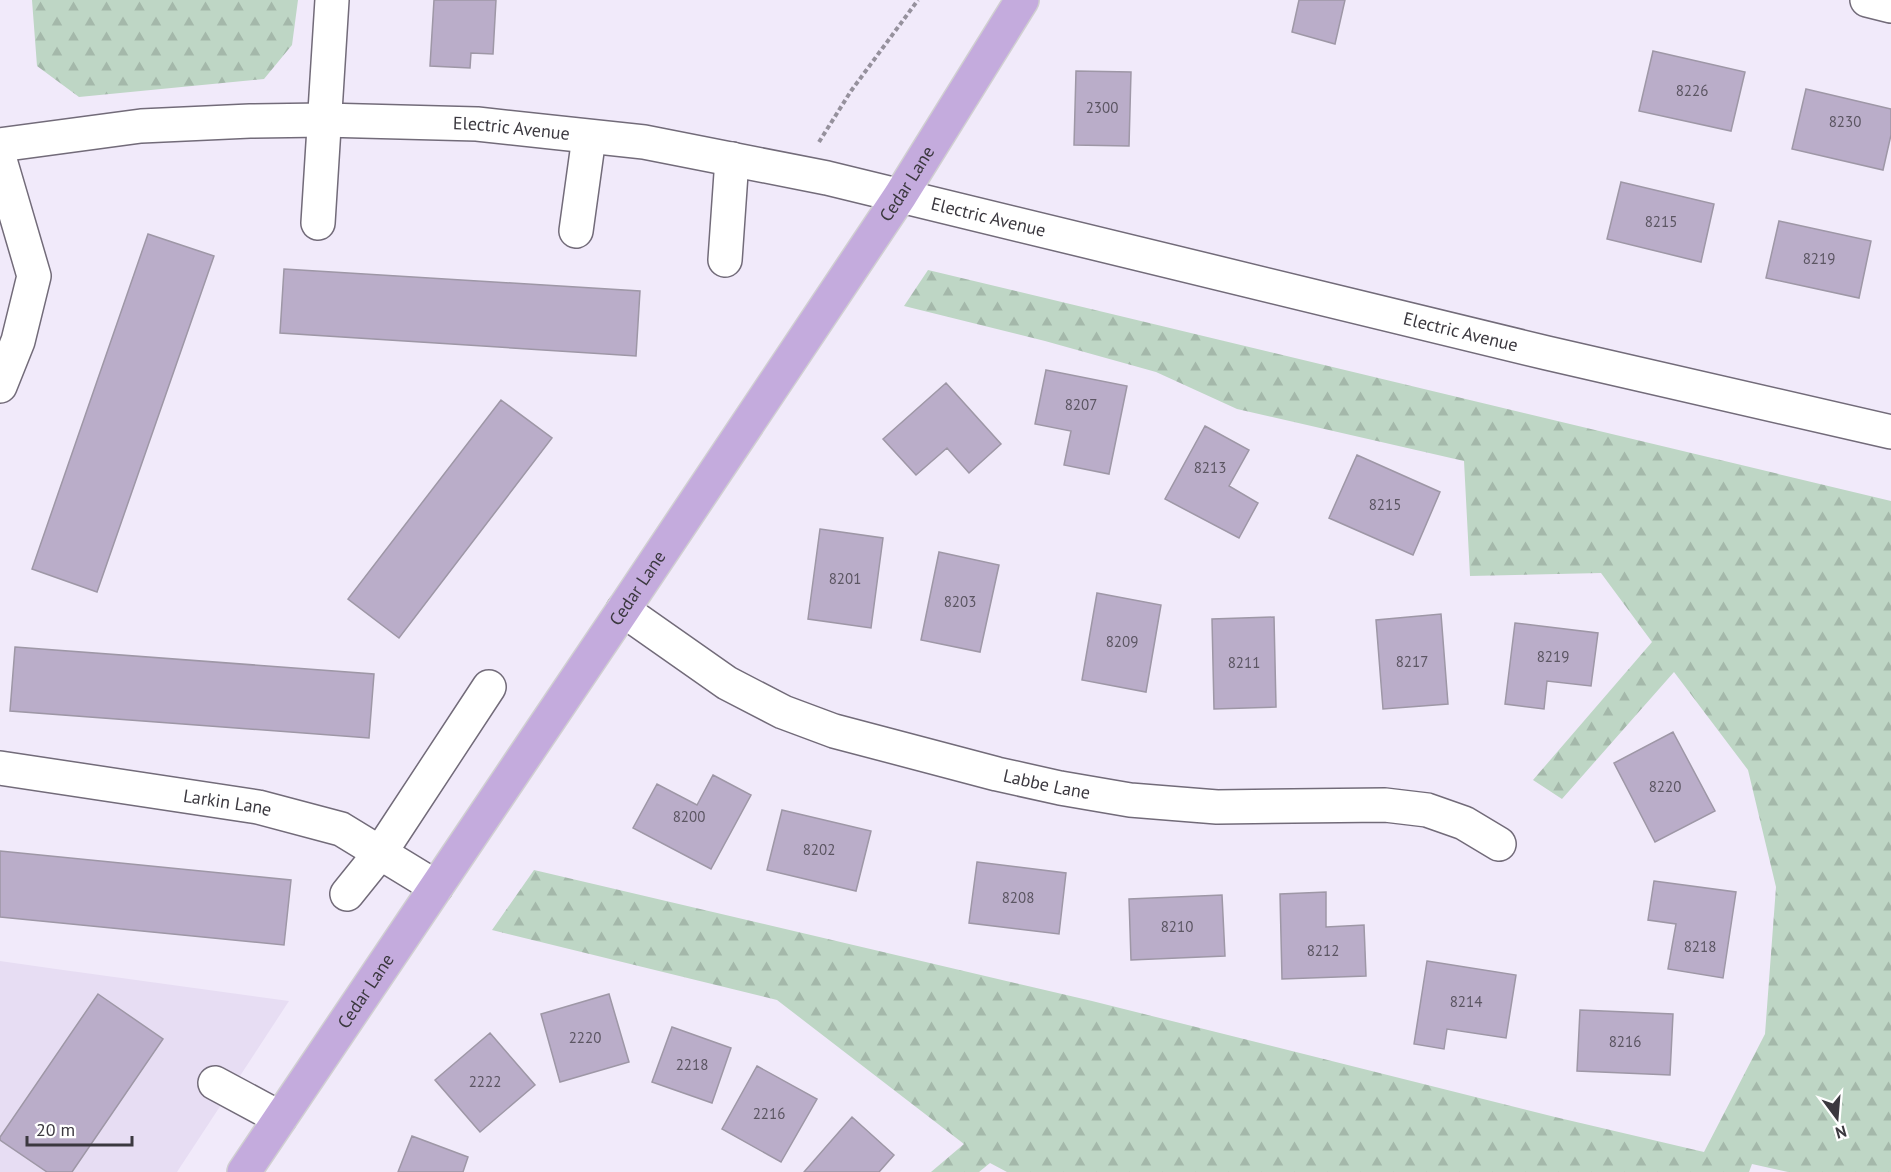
<svg xmlns="http://www.w3.org/2000/svg" width="1891" height="1172" font-family="'PT Sans',sans-serif">
<style>
.built{fill:#e7ddf3}
.forest{fill:url(#forest-firs)}
.building{fill:#baadc9;stroke:#9e97a6;stroke-width:1.5}
.lines{fill:none;stroke-linecap:round;stroke-linejoin:round}
.minor-casing{stroke:#726b79;stroke-width:36}
.major-casing{stroke:#d0cfd1;stroke-width:36}
.path{stroke:#96919d;stroke-width:4;stroke-dasharray:4.5 3;stroke-linecap:butt}
.minor{stroke:#fff;stroke-width:33}
.major{stroke:#c4abdd;stroke-width:33}
.labels{text-anchor:middle;stroke-width:4.5;stroke-linejoin:round;paint-order:stroke}
.number-label{font-size:15px;fill:#5b5562}
.street-label{font-size:18px;fill:#3b383f;stroke:#fff}
</style>
<defs>
<pattern id="forest-firs" width="22" height="20" patternUnits="userSpaceOnUse" patternTransform="scale(1.5)"><rect width="22" height="20" fill="#bed6c5"/><path d="M5 1l3.5 6h-7zM16 11l3.5 6h-7z" fill="#a4b8aa"/></pattern>
</defs>
<rect width="100%" height="100%" fill="#f1eafa"/>
<!-- built -->
<path class="built" d="M0,961L56,969L289,1001L177,1172H0Z"/>
<!-- forest -->
<path class="forest" d="M32,0H298L292,45L264,79L79,97L37,66Z
M928,270L1891,501V1172H1788L1752,1164L1749,1172H1007L990,1163L979,1172H931L964,1144L777,1000L492,930L534,870L1092,1001L1555,1117L1704,1152L1765,1034L1776,887L1748,770L1674,672L1562,799L1533,780L1652,642L1601,573L1470,576L1464,461L1237,409L1156,372L1045,341L904,306Z"/>
<!-- building -->
<path class="building" d="M434,0H496L493,54L471,53L470,68L430,66Z
M1299,0H1345L1335,44L1292,32Z
M1653,51L1745,72L1731,131L1639,111Z
M1076,71L1131,72L1129,146L1074,145Z
M1806,89L1891,109V135L1883,170L1792,149Z
M1621,182L1714,204L1701,262L1607,239Z
M1779,221L1871,241L1859,298L1766,278Z
M148,234L214,256L97,592L32,569Z
M284,269L640,291L636,356L280,333Z
M1046,370L1127,386L1109,474L1064,465L1071,431L1035,424Z
M946,383L1001,444L969,473L947,448L916,475L883,439Z
M501,400L552,438L399,638L348,599Z
M1205,426L1249,450L1229,486L1258,503L1239,538L1165,499Z
M1357,455L1440,492L1413,555L1329,518Z
M820,529L883,538L871,628L808,619Z
M939,552L999,565L980,652L921,640Z
M1097,593L1161,605L1146,692L1082,680Z
M1441,614L1448,704L1383,709L1376,620Z
M1274,617L1276,707L1214,709L1212,619Z
M1515,623L1598,633L1591,686L1547,681L1544,709L1505,704Z
M15,647L374,674L369,738L10,711Z
M1673,732L1715,811L1655,842L1614,763Z
M713,775L751,795L711,869L633,828L657,784L697,805Z
M782,810L871,831L856,891L767,870Z
M0,851L291,880L284,945L0,917Z
M977,862L1066,873L1059,934L969,923Z
M1654,881L1736,892L1723,978L1668,969L1676,924L1648,920Z
M1326,892V927L1364,925L1366,976L1282,979L1280,894Z
M1222,895L1225,956L1131,960L1129,899Z
M1427,961L1516,975L1506,1038L1447,1029L1444,1049L1414,1044Z
M98,994L163,1039L72,1172H47L0,1140V1137Z
M609,994L629,1062L560,1082L541,1014Z
M1580,1010L1673,1014L1670,1075L1577,1071Z
M672,1027L731,1048L712,1103L652,1082Z
M490,1033L535,1085L480,1132L435,1080Z
M757,1066L817,1099L781,1162L722,1129Z
M852,1117L894,1155L879,1172H804Z
M412,1136L468,1157L463,1172H398Z"/>
<g class="lines">
<defs>
<g id="minor">
<path d="M1867,0L1891,6"/>
<path id="s1" d="M0,145L141,126L250,121L324,120L477,124L644,142L827,178L1547,353L1891,432"/>
<path d="M0,160L34,276L18,341L0,386"/>
<path d="M318,223L332,0"/>
<path d="M576,231L589,137"/>
<path d="M725,260L732,159"/>
<path id="s2" d="M623,610L727,683L783,712L834,731L997,774L1060,788L1130,800L1217,807L1385,805L1427,810L1464,823L1499,844"/>
<path id="s3" d="M0,768L258,807L341,829L436,887"/>
<path d="M347,894L380,853L489,687"/>
<path d="M215,1083L280,1118"/>
</g>
<g id="major">
<path id="s4" d="M244,1172L623,610L900,196L1022,0"/>
</g>
</defs>
<!-- minor casing -->
<use href="#minor" class="minor-casing"/>
<!-- major casing -->
<use href="#major" class="major-casing"/>
<!-- path -->
<path class="path" d="M819,142L851,91L918,0"/>
<!-- minor -->
<use href="#minor" class="minor"/>
<!-- major -->
<use href="#major" class="major"/>
</g>
<g class="labels">
<!-- number labels -->
<g class="number-label">
<text x="1692" y="96">8226</text>
<text x="1102" y="113">2300</text>
<text x="1845" y="127">8230</text>
<text x="1661" y="227">8215</text>
<text x="1819" y="264">8219</text>
<text x="1081" y="410">8207</text>
<text x="1210" y="473">8213</text>
<text x="1385" y="510">8215</text>
<text x="845" y="584">8201</text>
<text x="960" y="607">8203</text>
<text x="1122" y="647">8209</text>
<text x="1553" y="662">8219</text>
<text x="1412" y="667">8217</text>
<text x="1244" y="668">8211</text>
<text x="1665" y="792">8220</text>
<text x="689" y="822">8200</text>
<text x="819" y="855">8202</text>
<text x="1018" y="903">8208</text>
<text x="1177" y="932">8210</text>
<text x="1700" y="952">8218</text>
<text x="1323" y="956">8212</text>
<text x="1466" y="1007">8214</text>
<text x="585" y="1043">2220</text>
<text x="1625" y="1047">8216</text>
<text x="692" y="1070">2218</text>
<text x="485" y="1087">2222</text>
<text x="769" y="1119">2216</text>
</g>
<!-- street labels -->
<g class="street-label">
<text dy="6" stroke="none"><textPath href="#s1" startOffset="513">Electric Avenue</textPath></text>
<text dy="6" stroke="none"><textPath href="#s4" startOffset="1190">Cedar Lane</textPath></text>
<text dy="6" stroke="none"><textPath href="#s1" startOffset="999">Electric Avenue</textPath></text>
<text dy="6" stroke="none"><textPath href="#s1" startOffset="1485">Electric Avenue</textPath></text>
<text dy="6" stroke="none"><textPath href="#s4" startOffset="704">Cedar Lane</textPath></text>
<text dy="6" stroke="none"><textPath href="#s2" startOffset="464">Labbe Lane</textPath></text>
<text dy="6" stroke="none"><textPath href="#s3" startOffset="230">Larkin Lane</textPath></text>
<text dy="6" stroke="none"><textPath href="#s4" startOffset="218">Cedar Lane</textPath></text>
</g>
</g>
<!-- north arrow -->
<g transform="translate(1837 1118) rotate(164)" stroke="#ffffff" stroke-width="4.5" paint-order="stroke">
<path d="M0-4.5L10 22L0 15L-10 22Z" fill="#3b383f"/>
<text y="-9" font-size="16" font-weight="bold" text-anchor="middle" fill="#3b383f">N</text>
</g>
<!-- scale -->
<path d="M27 1136v9h105v-9" fill="none" stroke="#3b383f" stroke-width="3"/>
<text x="36" y="1136" font-size="18" fill="#3b383f" stroke="#ffffff" stroke-width="4.5" paint-order="stroke">20 m</text>
</svg>
